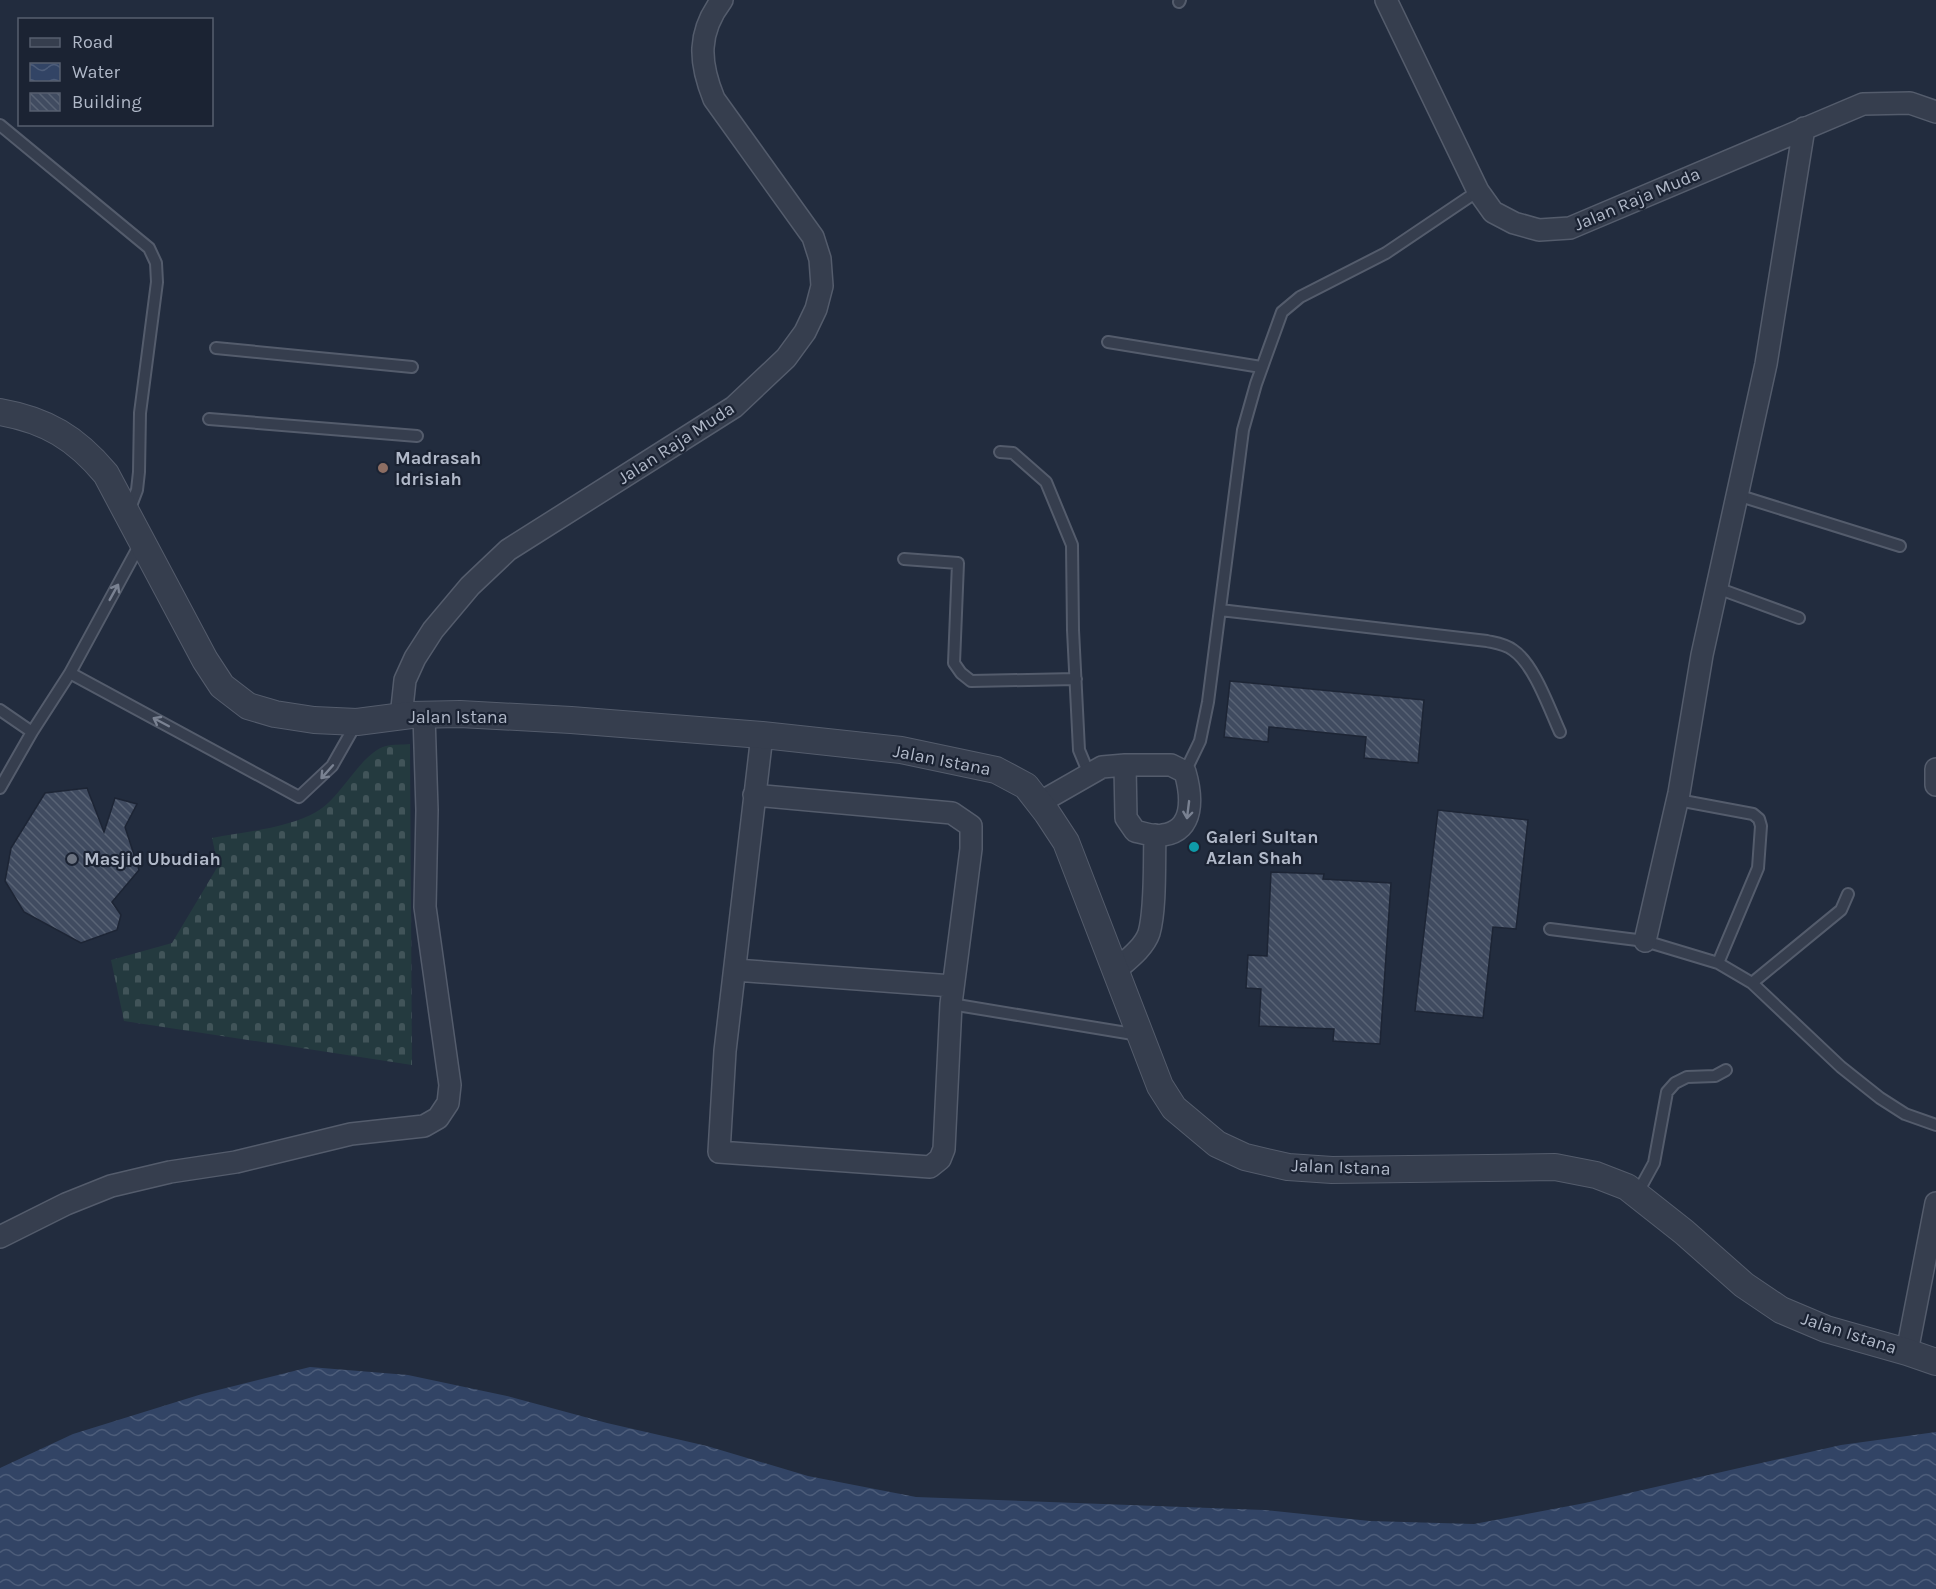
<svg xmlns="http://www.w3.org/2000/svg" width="1936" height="1589" font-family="Karla,sans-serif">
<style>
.cemetery{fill:url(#cemetery-stones)}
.water{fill:url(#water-waves)}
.building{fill:url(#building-back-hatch);stroke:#1d2535;stroke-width:1.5}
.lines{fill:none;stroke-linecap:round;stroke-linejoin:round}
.service-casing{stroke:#545c6c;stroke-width:14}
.minor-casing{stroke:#545c6c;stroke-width:24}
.tertiary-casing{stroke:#545c6c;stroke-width:28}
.service{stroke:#363e4e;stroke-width:10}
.minor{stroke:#363e4e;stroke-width:21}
.tertiary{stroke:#363e4e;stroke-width:26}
.oneway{stroke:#7a8292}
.education-dot{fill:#8d6e63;stroke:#1b2333;stroke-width:2}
.culture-dot{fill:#0f9aa8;stroke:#1b2333;stroke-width:2}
.worship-dot{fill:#6b7280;stroke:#1b2333;stroke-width:2}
.labels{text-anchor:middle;stroke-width:4.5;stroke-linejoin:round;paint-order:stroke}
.street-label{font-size:18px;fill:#b1b9c9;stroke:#1b2333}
.poi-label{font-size:18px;font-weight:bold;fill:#b1b9c9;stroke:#1b2333;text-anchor:start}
</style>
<defs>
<pattern id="cemetery-stones" width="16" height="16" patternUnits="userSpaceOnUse" patternTransform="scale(1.5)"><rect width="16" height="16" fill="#243a3f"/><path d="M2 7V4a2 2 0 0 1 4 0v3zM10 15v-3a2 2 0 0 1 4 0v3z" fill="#415459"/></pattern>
<pattern id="water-waves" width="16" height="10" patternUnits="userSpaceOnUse" patternTransform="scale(1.5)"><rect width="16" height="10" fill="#324465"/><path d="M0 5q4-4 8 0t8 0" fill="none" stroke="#4d5d7a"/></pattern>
<pattern id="building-back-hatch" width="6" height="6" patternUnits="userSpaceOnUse" patternTransform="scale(1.5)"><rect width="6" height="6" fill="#404b60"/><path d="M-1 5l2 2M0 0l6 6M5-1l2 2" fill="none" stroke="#596375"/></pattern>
</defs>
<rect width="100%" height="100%" fill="#222c3e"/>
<!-- cemetery -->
<path class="cemetery" d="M410,744L412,1065L124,1021L111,960L172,943L218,866L212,838C244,832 288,828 316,812C342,798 360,753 386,746C393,744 402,745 410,744Z"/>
<!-- water -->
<path class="water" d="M310,1367L408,1375L507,1396L607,1423L707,1446L808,1476L916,1497L1264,1510L1370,1521L1474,1524L1585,1503L1841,1445L1936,1432V1589H0V1468L73,1434L202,1394Z"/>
<!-- building -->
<path class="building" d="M1230,681L1424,700L1418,763L1364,758L1366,737L1269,727L1268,742L1224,737Z
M87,788L104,832L115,798L137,804L125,827L139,870L112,902L121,915L117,930L81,943L24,912L5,881L11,848L45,793Z
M1438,810L1528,820L1516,929L1493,927L1483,1018L1415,1011Z
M1271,872L1324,874L1323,879L1391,883L1380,1044L1333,1041L1334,1029L1259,1026L1261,989L1246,988L1248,955L1267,956Z"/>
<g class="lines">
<defs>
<path id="service" d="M1179,2L1180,0
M0,125L149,248L156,263L157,282L140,413L139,472L137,490L129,511
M1108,342L1261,367
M216,348L412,367
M209,419L417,436
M1000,452L1013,453L1046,482L1072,545L1073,630L1079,750L1089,774
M1737,495L1900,546
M140,544L70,673L299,797L332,766L357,722
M904,559L958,563L954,663L961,673L971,681L1076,679
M1717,588L1799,618
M1220,610L1487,641C1496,643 1505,644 1513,650C1534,664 1549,708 1560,732
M0,710L32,732
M1185,772L1200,741L1208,702L1243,430L1256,384L1282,312L1300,297L1386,253L1478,191
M0,788L32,732L70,673
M1678,800L1753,814L1759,819L1761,826L1758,868L1718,963
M1550,929L1645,941L1718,963L1752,983L1841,1067L1880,1098L1905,1114L1936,1125
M1752,983L1841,910L1848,894
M951,1004L1139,1035
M1637,1194L1654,1163L1667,1092L1675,1083L1687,1077L1715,1076L1726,1070"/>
<path id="minor" d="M1386,0L1478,191L1493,212L1514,223L1539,230L1570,228L1863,104L1910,103L1936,112
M401,717L405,680L415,658L433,630L470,586L508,550L734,407L786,358L805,332L816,309L822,286L820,259L813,237L714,99C699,62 697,33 722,0
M1936,769V785
M754,795L952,813L971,826V849L951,1004L944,1149L940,1159L930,1167L719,1152L725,1051L762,735
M1039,803L1102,767L1125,765H1171L1185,772C1192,796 1195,831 1163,835C1154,837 1143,833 1135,831L1126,818L1125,765
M1645,941L1679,793L1702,655L1766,364L1804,128
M735,970L952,986
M1115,971C1126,961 1144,948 1149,933C1156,909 1154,861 1155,835
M0,1237L66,1204L111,1186L170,1172L236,1162L351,1134L424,1126L438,1118L448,1103L450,1085L425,907L427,810L424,715
M1907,1352L1936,1203"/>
<path id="tertiary" d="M0,412C46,420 76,438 106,474L205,660L222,686L248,706L275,714L314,720L357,722L411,715L460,714L571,720L762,735L901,750L996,770L1026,786L1047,813L1066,842L1160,1086L1174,1108L1217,1144L1245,1157L1288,1167L1332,1170L1555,1167L1596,1175L1627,1187L1684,1232L1744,1285L1781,1310L1826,1329L1907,1352L1936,1362"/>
</defs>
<!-- service casing -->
<use href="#service" class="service-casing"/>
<!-- minor casing -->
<use href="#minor" class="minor-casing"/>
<!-- tertiary casing -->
<use href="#tertiary" class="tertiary-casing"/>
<!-- service -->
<use href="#service" class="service"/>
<!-- minor -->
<use href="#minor" class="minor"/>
<!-- tertiary -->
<use href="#tertiary" class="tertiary"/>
</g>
<!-- one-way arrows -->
<defs><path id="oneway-shaft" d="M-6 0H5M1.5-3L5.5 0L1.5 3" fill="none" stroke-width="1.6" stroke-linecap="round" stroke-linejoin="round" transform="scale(1.5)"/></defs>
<g class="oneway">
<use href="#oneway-shaft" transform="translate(114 592) rotate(-61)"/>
<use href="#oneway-shaft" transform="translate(161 722) rotate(-152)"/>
<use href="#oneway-shaft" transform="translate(327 772) rotate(132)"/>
<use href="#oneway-shaft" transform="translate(1188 810) rotate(97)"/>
</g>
<!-- markers -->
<circle class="education-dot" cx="383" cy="468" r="6"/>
<circle class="culture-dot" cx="1194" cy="847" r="6"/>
<circle class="worship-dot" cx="72" cy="859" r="6"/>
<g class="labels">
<!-- street labels -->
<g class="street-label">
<text transform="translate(1637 199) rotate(-23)" y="6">Jalan Raja Muda</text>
<text transform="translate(676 443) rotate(-33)" y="6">Jalan Raja Muda</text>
<text x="458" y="723">Jalan Istana</text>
<text transform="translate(942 760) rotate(11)" y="6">Jalan Istana</text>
<text transform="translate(1341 1167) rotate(2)" y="6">Jalan Istana</text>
<text transform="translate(1849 1333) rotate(18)" y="6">Jalan Istana</text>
</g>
<!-- poi labels -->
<g class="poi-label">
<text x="395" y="464">Madrasah<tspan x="395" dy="21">Idrisiah</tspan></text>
<text x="1206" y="843">Galeri Sultan<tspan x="1206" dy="21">Azlan Shah</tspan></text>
<text x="84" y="865">Masjid Ubudiah</text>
</g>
</g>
<!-- legend -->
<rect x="18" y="18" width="195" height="108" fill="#1b2333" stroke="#575f6f" stroke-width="1.5"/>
<rect x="30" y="38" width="30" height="9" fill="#363e4e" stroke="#575f6f" stroke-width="1.5"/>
<text x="72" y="48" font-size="18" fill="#b1b9c9">Road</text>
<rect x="30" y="63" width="30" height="18" fill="url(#water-waves)" stroke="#575f6f" stroke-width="1.5"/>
<text x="72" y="78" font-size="18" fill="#b1b9c9">Water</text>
<rect x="30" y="93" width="30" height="18" fill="url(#building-back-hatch)" stroke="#575f6f" stroke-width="1.5"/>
<text x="72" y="108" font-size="18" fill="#b1b9c9">Building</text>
</svg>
